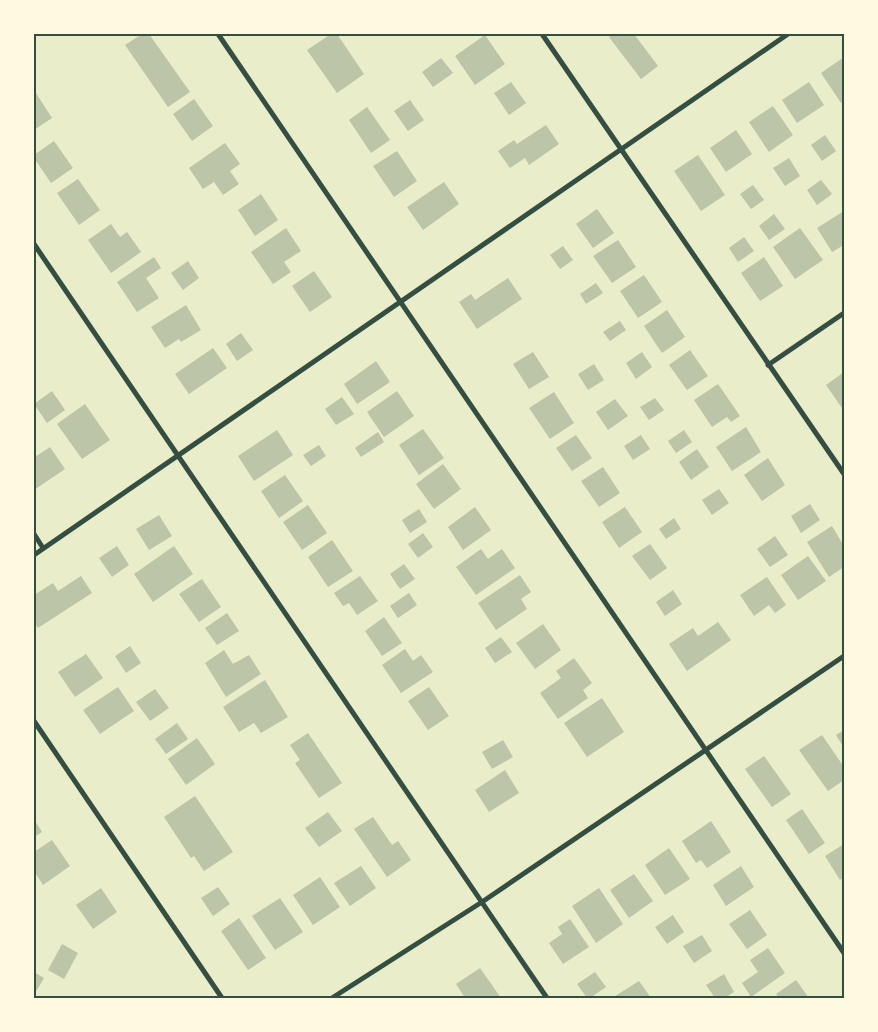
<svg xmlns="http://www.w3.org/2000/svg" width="878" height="1032" font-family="Quicksand,sans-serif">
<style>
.building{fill:#bcc5a7}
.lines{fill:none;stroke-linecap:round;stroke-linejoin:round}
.minor{stroke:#344e41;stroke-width:5}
.neatline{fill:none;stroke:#344e41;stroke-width:2}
</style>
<rect width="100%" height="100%" fill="#e9edc9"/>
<!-- building -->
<path class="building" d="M142,34H149L190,92L168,107L125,45Z
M331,34H337L364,74L337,93L307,50Z
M613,34H634L658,66L641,79L609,37Z
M485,35L505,64L475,85L455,56Z
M844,57V101L841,103L821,73Z
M441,58L453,73L433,87L422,72Z
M511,82L526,103L509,115L494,93Z
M809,82L824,105L797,123L782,100Z
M34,90L52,118L34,130Z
M194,99L213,126L192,141L173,114Z
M410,100L424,120L408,131L394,111Z
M773,106L793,135L769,152L749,122Z
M367,107L390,140L371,153L349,120Z
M546,125L559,144L529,165L525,158L510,168L498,151L514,140L517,144Z
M736,130L752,154L726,172L710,148Z
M825,135L836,151L822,161L811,145Z
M54,141L73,168L51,183L34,158V155Z
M225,143L240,164L230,171L239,184L223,195L214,182L203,189L189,168Z
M397,151L417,181L394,197L373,166Z
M698,155L725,195L701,211L674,171Z
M789,158L800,176L785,186L773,168Z
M78,179L100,210L79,225L57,193Z
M821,180L832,194L817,205L807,190Z
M444,182L459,204L423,230L407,207Z
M753,185L764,200L751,209L740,194Z
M261,194L278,220L255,236L238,210Z
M597,209L614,233L593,248L576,224Z
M844,211V245L832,252L817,228Z
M774,214L785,229L769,240L759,226Z
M111,224L120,237L127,232L141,252L111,273L88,240Z
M286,228L301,251L284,262L291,272L273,284L251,252Z
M800,228L823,260L795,279L773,247Z
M744,237L754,251L738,262L729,248Z
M618,240L636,267L612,283L593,256Z
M563,246L573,260L560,269L550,255Z
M154,257L161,268L146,278L159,298L137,312L117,282Z
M764,257L783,286L760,301L741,273Z
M188,261L199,278L183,290L171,273Z
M314,271L332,297L310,312L292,286Z
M644,275L662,302L638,318L620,291Z
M508,278L522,299L477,329L459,302L471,294L475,300Z
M596,283L603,293L586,304L580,294Z
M186,305L201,330L181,342L179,339L165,348L151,327Z
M667,310L685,337L662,353L644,326Z
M620,321L626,330L610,341L603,332Z
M241,333L253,350L237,361L226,344Z
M213,348L227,368L189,394L175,374Z
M690,350L708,376L687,390L669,365Z
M533,352L549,377L529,389L513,364Z
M642,352L652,367L636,379L626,363Z
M376,361L390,382L357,404L344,384Z
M594,364L604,380L588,390L578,374Z
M844,372V411L826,385Z
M718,384L740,416L731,422L727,417L712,427L694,400Z
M52,391L65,410L47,423L34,404Z
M397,391L414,416L384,437L367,412Z
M554,392L574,423L550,439L529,408Z
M342,397L354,414L336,425L325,409Z
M655,398L664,410L649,420L640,407Z
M615,399L628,416L608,430L596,412Z
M85,404L110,440L82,459L57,424Z
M746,427L761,452L732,471L716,447Z
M423,429L444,458L419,475L399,445Z
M277,430L293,455L254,481L238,456Z
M684,430L692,442L676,453L668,441Z
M378,432L384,442L361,457L355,448Z
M576,435L592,458L572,471L556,448Z
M641,435L650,449L633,460L624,446Z
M319,445L326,456L311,466L303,455Z
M50,447L65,469L34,490V455L35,457Z
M697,449L709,467L691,480L679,462Z
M768,458L785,485L762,501L744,475Z
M443,464L461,489L434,509L416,484Z
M603,467L620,493L599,507L581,481Z
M285,475L303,501L279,518L261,491Z
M719,489L729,503L712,515L702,500Z
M810,504L820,520L801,533L791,516Z
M308,505L327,533L302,550L283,522Z
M475,507L491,530L463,550L448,527Z
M625,507L642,532L619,548L602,522Z
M419,509L427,522L410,533L402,520Z
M159,515L172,536L149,550L136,529Z
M674,518L681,529L666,539L659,529Z
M832,526L844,546V567L829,577L807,542Z
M423,533L433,547L418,558L408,544Z
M775,536L788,555L770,567L757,549Z
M332,540L353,571L328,587L308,557Z
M650,544L667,568L650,580L632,556Z
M117,546L129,565L112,577L99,558Z
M174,546L193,574L153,602L134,574Z
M481,549L488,559L502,549L515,568L476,595L456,567Z
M808,556L826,581L798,600L781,575Z
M404,564L415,579L400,589L390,574Z
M520,575L531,592L521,599L527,609L496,630L478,603Z
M81,576L92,593L38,628L34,621V595L53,583L58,591Z
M360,576L378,601L357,615L349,603L343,606L334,593Z
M767,577L786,605L775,613L769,605L754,616L740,595Z
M202,579L221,607L199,622L179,594Z
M673,590L682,604L665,616L656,602Z
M409,593L417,605L398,618L390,606Z
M227,613L239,631L217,645L205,628Z
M384,617L402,643L382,656L365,631Z
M718,622L731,640L687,671L669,644L693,628L698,636Z
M543,624L561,650L535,669L516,643Z
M501,637L512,652L495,663L485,648Z
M130,646L141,663L126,673L115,656Z
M405,649L413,661L421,655L433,672L401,693L382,665Z
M224,650L233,664L249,655L261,674L226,697L205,663Z
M86,654L103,678L75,697L58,672Z
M574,658L592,683L583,690L588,698L558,719L540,693L561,678L556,671Z
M265,680L288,717L261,733L254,723L239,732L223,707Z
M118,687L134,711L100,734L83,710Z
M429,687L449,716L428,730L408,701Z
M155,689L169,708L150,721L136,702Z
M602,698L624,732L587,757L564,723Z
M177,723L188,739L166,754L155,739Z
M844,730V748L836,735Z
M308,733L342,783L319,798L295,763L300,760L290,745Z
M822,735L844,767V780L828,791L799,750Z
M197,738L215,764L186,785L168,759Z
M503,740L513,757L492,769L482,752Z
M764,756L791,794L772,807L745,769Z
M505,770L519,793L489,812L475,790Z
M195,796L233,852L204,871L194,856L191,858L164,817Z
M802,809L825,843L809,854L786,820Z
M328,812L342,831L319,847L305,828Z
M373,817L392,845L398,841L411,860L387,877L354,829Z
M34,819L42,832L34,837Z
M711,821L731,852L707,868L701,860L696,863L682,841Z
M52,840L70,866L43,885L34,871V852Z
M844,844V877L840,880L825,856Z
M669,848L690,879L665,895L645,865Z
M361,866L376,888L350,906L334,883Z
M741,866L754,887L726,906L713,885Z
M634,874L653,901L629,918L610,890Z
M320,877L340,907L313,925L293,895Z
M218,887L230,904L213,916L201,898Z
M101,888L117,912L93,929L76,905Z
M599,888L623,924L596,943L572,906Z
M280,898L303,932L275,950L252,916Z
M750,910L767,935L747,949L729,924Z
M673,915L684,932L667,944L655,927Z
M239,918L266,958L248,970L221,931Z
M570,919L589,947L563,964L549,943L562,934L558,927Z
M702,935L712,951L694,963L683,946Z
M62,944L78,953L64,979L48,970Z
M768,948L785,973L751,997L742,983L758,972L750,960Z
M480,968L501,998H465L456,984Z
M34,972L44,978L34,995Z
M595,972L606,987L590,998H587L577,984Z
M724,974L734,992L724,998H715L706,985Z
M796,980L809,998H779L776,994Z
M639,981L651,998H612Z"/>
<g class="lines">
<!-- minor -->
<path class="minor" d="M218,34L844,953
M542,34L844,474
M34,244L547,998
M768,365L844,313
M34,534L43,548
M34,555L788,34
M34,721L222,998
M332,998L482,902L844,656"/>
</g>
<!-- border -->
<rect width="878" height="1032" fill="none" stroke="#fefae0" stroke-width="70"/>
<rect x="35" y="35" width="808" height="962" class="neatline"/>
</svg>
